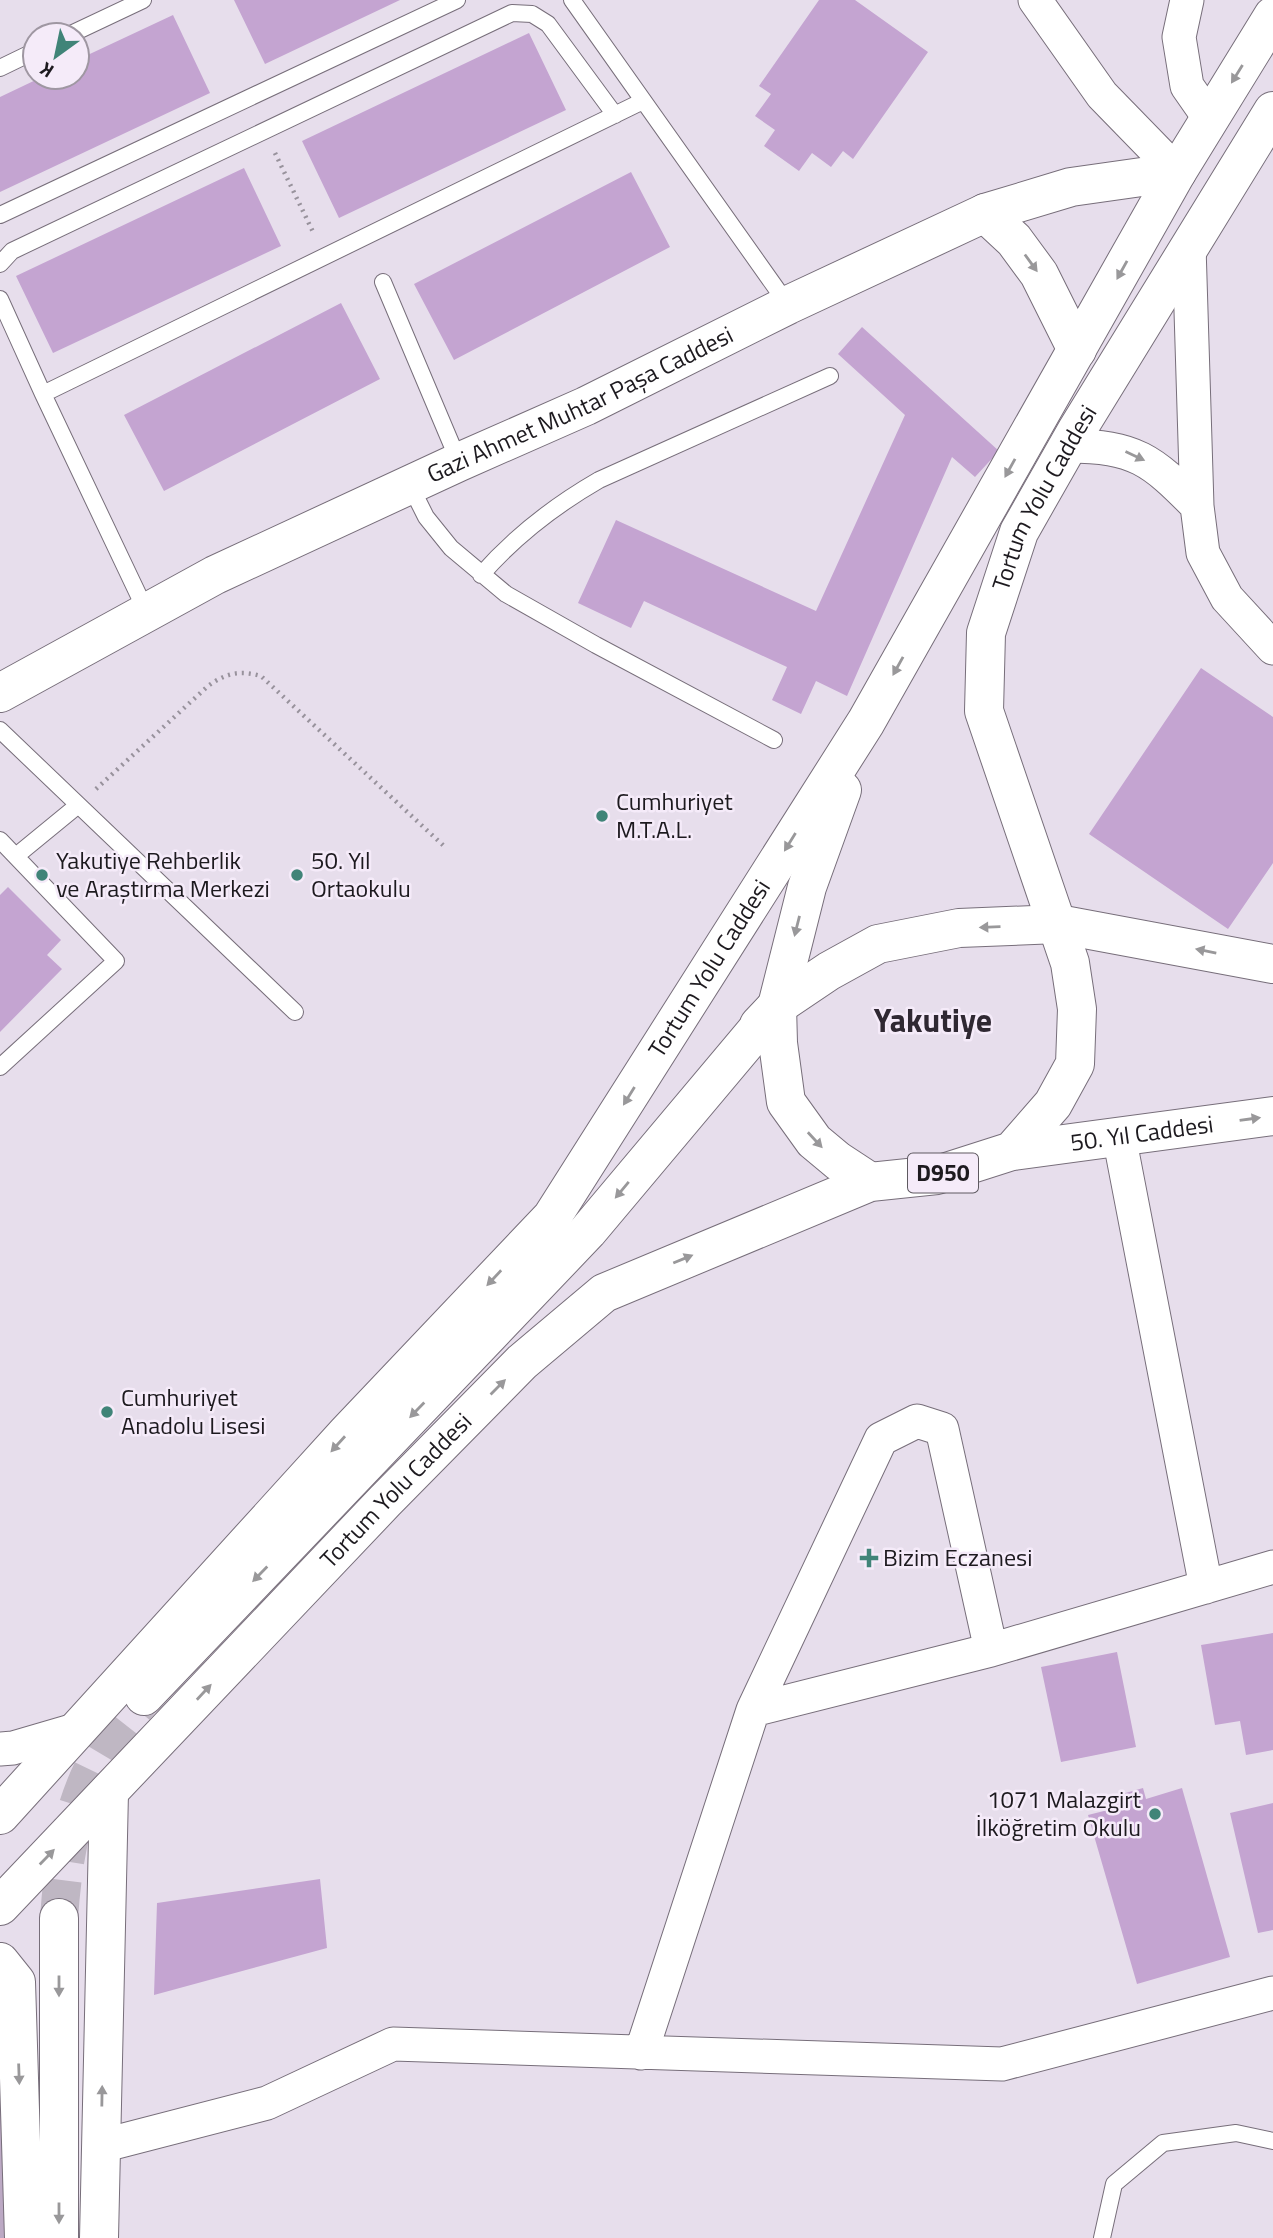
<svg xmlns="http://www.w3.org/2000/svg" width="1273" height="2238" font-family="'Titillium Web',sans-serif">
<style>
.green{fill:#bca9c4}
.building{fill:#c4a4d1}
.lines{fill:none;stroke-linecap:round;stroke-linejoin:round}
.trunk-tunnel{stroke:#bfb7c3;stroke-width:38;stroke-dasharray:38 19;stroke-linecap:butt}
.service-casing{stroke:#776e7a;stroke-width:18}
.minor-casing{stroke:#776e7a;stroke-width:35}
.tertiary-casing{stroke:#776e7a;stroke-width:40}
.secondary-casing{stroke:#776e7a;stroke-width:40}
.trunk-casing{stroke:#776e7a;stroke-width:40}
.path{stroke:#98929c;stroke-width:4.5;stroke-dasharray:2 5;stroke-linecap:butt}
.service{stroke:#fff;stroke-width:16}
.minor{stroke:#fff;stroke-width:33}
.tertiary{stroke:#fff;stroke-width:38}
.secondary{stroke:#fff;stroke-width:38}
.trunk{stroke:#fff;stroke-width:38}
.oneway{fill:#99989a}
.poi-dot{fill:#408478;stroke:#f5ebf9;stroke-width:2.5}
.labels{text-anchor:middle;stroke-width:5;stroke-linejoin:round;paint-order:stroke}
.shield{fill:#f5ebf9;stroke:#5e5960;stroke-width:2}
.shield-label{font-size:23px;font-weight:bold;fill:#1d1a1f}
.street-label{font-size:24px;fill:#1d1a1f;stroke:#f5ebf9}
.poi-label{font-size:24px;fill:#1d1a1f;stroke:#f5ebf9;text-anchor:start}
.district-label{font-size:32px;font-weight:bold;fill:#2f2832;stroke:#f5ebf9}
</style>
<rect width="100%" height="100%" fill="#e7deec"/>
<!-- green -->
<path class="green" d="M0,2046L5,2238H0Z"/>
<!-- building -->
<path class="building" d="M234,0H400L265,64Z
M819,0H855L928,52L853,159L843,151L831,167L812,153L799,171L764,146L775,130L755,116L771,94L759,86Z
M173,15L210,93L0,192V97L42,77H77V60Z
M529,33L566,110L339,218L302,141Z
M244,168L281,246L53,353L16,276Z
M631,172L670,247L454,360L414,284Z
M341,303L380,379L164,491L124,415Z
M862,327L999,451L975,477L952,457L847,696L816,681L801,714L772,700L787,667L644,601L631,628L578,603L616,520L816,611L905,415L838,354Z
M1201,668L1273,717V863L1228,929L1089,834Z
M8,887L61,940L47,955L62,969L0,1032V895Z
M1273,1633V1750L1246,1755L1240,1721L1215,1725L1201,1645Z
M1117,1652L1136,1747L1061,1762L1041,1667Z
M1143,1788L1146,1799L1182,1788L1230,1957L1137,1984L1088,1815L1112,1809L1108,1798Z
M1273,1803V1930L1258,1933L1230,1813Z
M320,1879L327,1948L154,1995L157,1903Z"/>
<g class="lines">
<!-- trunk-tunnel -->
<path class="trunk-tunnel" d="M59,1918C63,1860 73,1797 105,1747C117,1729 131,1713 144,1696"/>
<defs>
<path id="service" d="M572,0L788,305
M69,35L143,0
M0,68L35,51
M0,215L457,0
M0,264L12,251L512,13L532,14L548,24L615,115
M383,282L459,462
M0,299L43,394L147,613
M43,394L643,101
M410,485L426,517L451,548L506,594L596,645L774,740
M481,575C516,535 554,506 599,480L830,376
M0,730L295,1012
M0,840L116,961L0,1067
M16,856L77,806
M1102,2238L1114,2184L1163,2143L1236,2133L1273,2141"/>
<path id="minor" d="M1035,0L1102,95L1177,172
M1187,0L1179,37L1187,86L1210,119
M1189,246L1197,506L1203,553L1227,598L1273,648
M1068,446C1135,446 1152,460 1197,506
M1119,1136L1206,1587
M753,1710L881,1439L917,1421L942,1429L991,1650
M0,1749L13,1748L78,1729
M641,2053L753,1710L991,1650L1273,1567
M101,2146L267,2103L393,2044L1002,2064L1273,1993"/>
<g id="tertiary">
<path d="M985,213L1014,240L1039,274L1077,350"/>
<path id="s1" d="M0,693L215,575L459,462L586,406L788,305L985,213L1071,187L1177,172"/>
<path d="M0,1962L16,1982L24,2238"/>
<path d="M99,2238L109,1792"/>
</g>
<g id="secondary">
<path d="M1058,924L1273,964"/>
<path id="s2" d="M1012,1151L1273,1116"/>
</g>
<g id="trunk">
<path d="M842,790L807,887L777,1006L778,1043L786,1102L814,1141L838,1161L870,1182"/>
<path d="M759,1025L777,1006L829,971L878,944L959,928L1058,924"/>
<path d="M144,1696L588,1231L777,1006"/>
<path id="s3" d="M0,1815L347,1433L552,1217L866,722L1177,172L1273,16"/>
<path id="s4" d="M0,1906L385,1501L522,1362L604,1293L870,1182L937,1175L1012,1151L1053,1104L1075,1064L1077,1009L1070,963L984,711L986,633L1019,532L1077,430L1273,111"/>
<path d="M59,1918V2238"/>
</g>
</defs>
<!-- service casing -->
<use href="#service" class="service-casing"/>
<!-- minor casing -->
<use href="#minor" class="minor-casing"/>
<!-- tertiary casing -->
<use href="#tertiary" class="tertiary-casing"/>
<!-- secondary casing -->
<use href="#secondary" class="secondary-casing"/>
<!-- trunk casing -->
<use href="#trunk" class="trunk-casing"/>
<!-- path -->
<path class="path" d="M275,153L314,234
M96,789L208,686C226,673 240,670 261,676L445,847"/>
<!-- service -->
<use href="#service" class="service"/>
<!-- minor -->
<use href="#minor" class="minor"/>
<!-- tertiary -->
<use href="#tertiary" class="tertiary"/>
<!-- secondary -->
<use href="#secondary" class="secondary"/>
<!-- trunk -->
<use href="#trunk" class="trunk"/>
</g>
<!-- one-way arrows -->
<defs><path id="oneway-solid" d="M-6-.8H1V-3.2L6.5 0L1 3.2V.8H-6Z" transform="scale(1.75)"/></defs>
<g class="oneway">
<use href="#oneway-solid" transform="translate(1237 74) rotate(122)"/>
<use href="#oneway-solid" transform="translate(1031 263) rotate(54)"/>
<use href="#oneway-solid" transform="translate(1122 270) rotate(119)"/>
<use href="#oneway-solid" transform="translate(1135 456) rotate(25)"/>
<use href="#oneway-solid" transform="translate(1010 468) rotate(119)"/>
<use href="#oneway-solid" transform="translate(898 666) rotate(119)"/>
<use href="#oneway-solid" transform="translate(790 842) rotate(122)"/>
<use href="#oneway-solid" transform="translate(797 926) rotate(104)"/>
<use href="#oneway-solid" transform="translate(990 927) rotate(178)"/>
<use href="#oneway-solid" transform="translate(1206 951) rotate(-169)"/>
<use href="#oneway-solid" transform="translate(629 1096) rotate(122)"/>
<use href="#oneway-solid" transform="translate(1250 1119) rotate(-8)"/>
<use href="#oneway-solid" transform="translate(815 1140) rotate(47)"/>
<use href="#oneway-solid" transform="translate(622 1190) rotate(130)"/>
<use href="#oneway-solid" transform="translate(683 1259) rotate(-22)"/>
<use href="#oneway-solid" transform="translate(494 1278) rotate(133)"/>
<use href="#oneway-solid" transform="translate(498 1387) rotate(-45)"/>
<use href="#oneway-solid" transform="translate(417 1410) rotate(134)"/>
<use href="#oneway-solid" transform="translate(338 1444) rotate(132)"/>
<use href="#oneway-solid" transform="translate(260 1574) rotate(134)"/>
<use href="#oneway-solid" transform="translate(204 1692) rotate(-47)"/>
<use href="#oneway-solid" transform="translate(47 1857) rotate(-46)"/>
<use href="#oneway-solid" transform="translate(59 1986) rotate(90)"/>
<use href="#oneway-solid" transform="translate(19 2074) rotate(88)"/>
<use href="#oneway-solid" transform="translate(102 2096) rotate(-89)"/>
<use href="#oneway-solid" transform="translate(59 2213) rotate(90)"/>
</g>
<!-- markers -->
<g class="poi-dot">
<circle cx="602" cy="816" r="7"/>
<circle cx="42" cy="875" r="7"/>
<circle cx="297" cy="875" r="7"/>
<circle cx="107" cy="1412" r="7"/>
<path d="M865.5 1547.5h7v7h7v7h-7v7h-7v-7h-7v-7h7z"/>
<circle cx="1155" cy="1814" r="7"/>
</g>
<g class="labels">
<!-- shield labels -->
<rect class="shield" x="908" y="1153.5" width="70" height="39" rx="5"/>
<g class="shield-label">
<text x="943" y="1181">D950</text>
</g>
<!-- street labels -->
<g class="street-label">
<text dy="8" stroke="none"><textPath href="#s1" startOffset="648">Gazi Ahmet Muhtar Paşa Caddesi</textPath></text>
<text dy="8" stroke="none"><textPath href="#s4" startOffset="1997">Tortum Yolu Caddesi</textPath></text>
<text dy="8" stroke="none"><textPath href="#s3" startOffset="1108">Tortum Yolu Caddesi</textPath></text>
<text dy="8" stroke="none"><textPath href="#s2" startOffset="131">50. Yıl Caddesi</textPath></text>
<text dy="8" stroke="none"><textPath href="#s4" startOffset="574">Tortum Yolu Caddesi</textPath></text>
</g>
<!-- poi labels -->
<g class="poi-label">
<text x="616" y="810">Cumhuriyet<tspan x="616" dy="28">M.T.A.L.</tspan></text>
<text x="56" y="869">Yakutiye Rehberlik<tspan x="56" dy="28">ve Araştırma Merkezi</tspan></text>
<text x="311" y="869">50. Yıl<tspan x="311" dy="28">Ortaokulu</tspan></text>
<text x="121" y="1406">Cumhuriyet<tspan x="121" dy="28">Anadolu Lisesi</tspan></text>
<text x="883" y="1566">Bizim Eczanesi</text>
<text x="1141" y="1808" text-anchor="end">1071 Malazgirt<tspan x="1141" dy="28">İlköğretim Okulu</tspan></text>
</g>
<!-- district labels -->
<g class="district-label">
<text x="933" y="1032">Yakutiye</text>
</g>
</g>
<!-- north arrow -->
<g transform="translate(56 56) rotate(213)"><circle r="33" fill="#f5ebf9" stroke="#9f97a2" stroke-width="2"/>
<path d="M0-5L12 26L0 18L-12 26Z" fill="#408478"/>
<text y="-10" font-size="19" font-weight="bold" text-anchor="middle" fill="#1d1a1f">K</text>
</g>
</svg>
